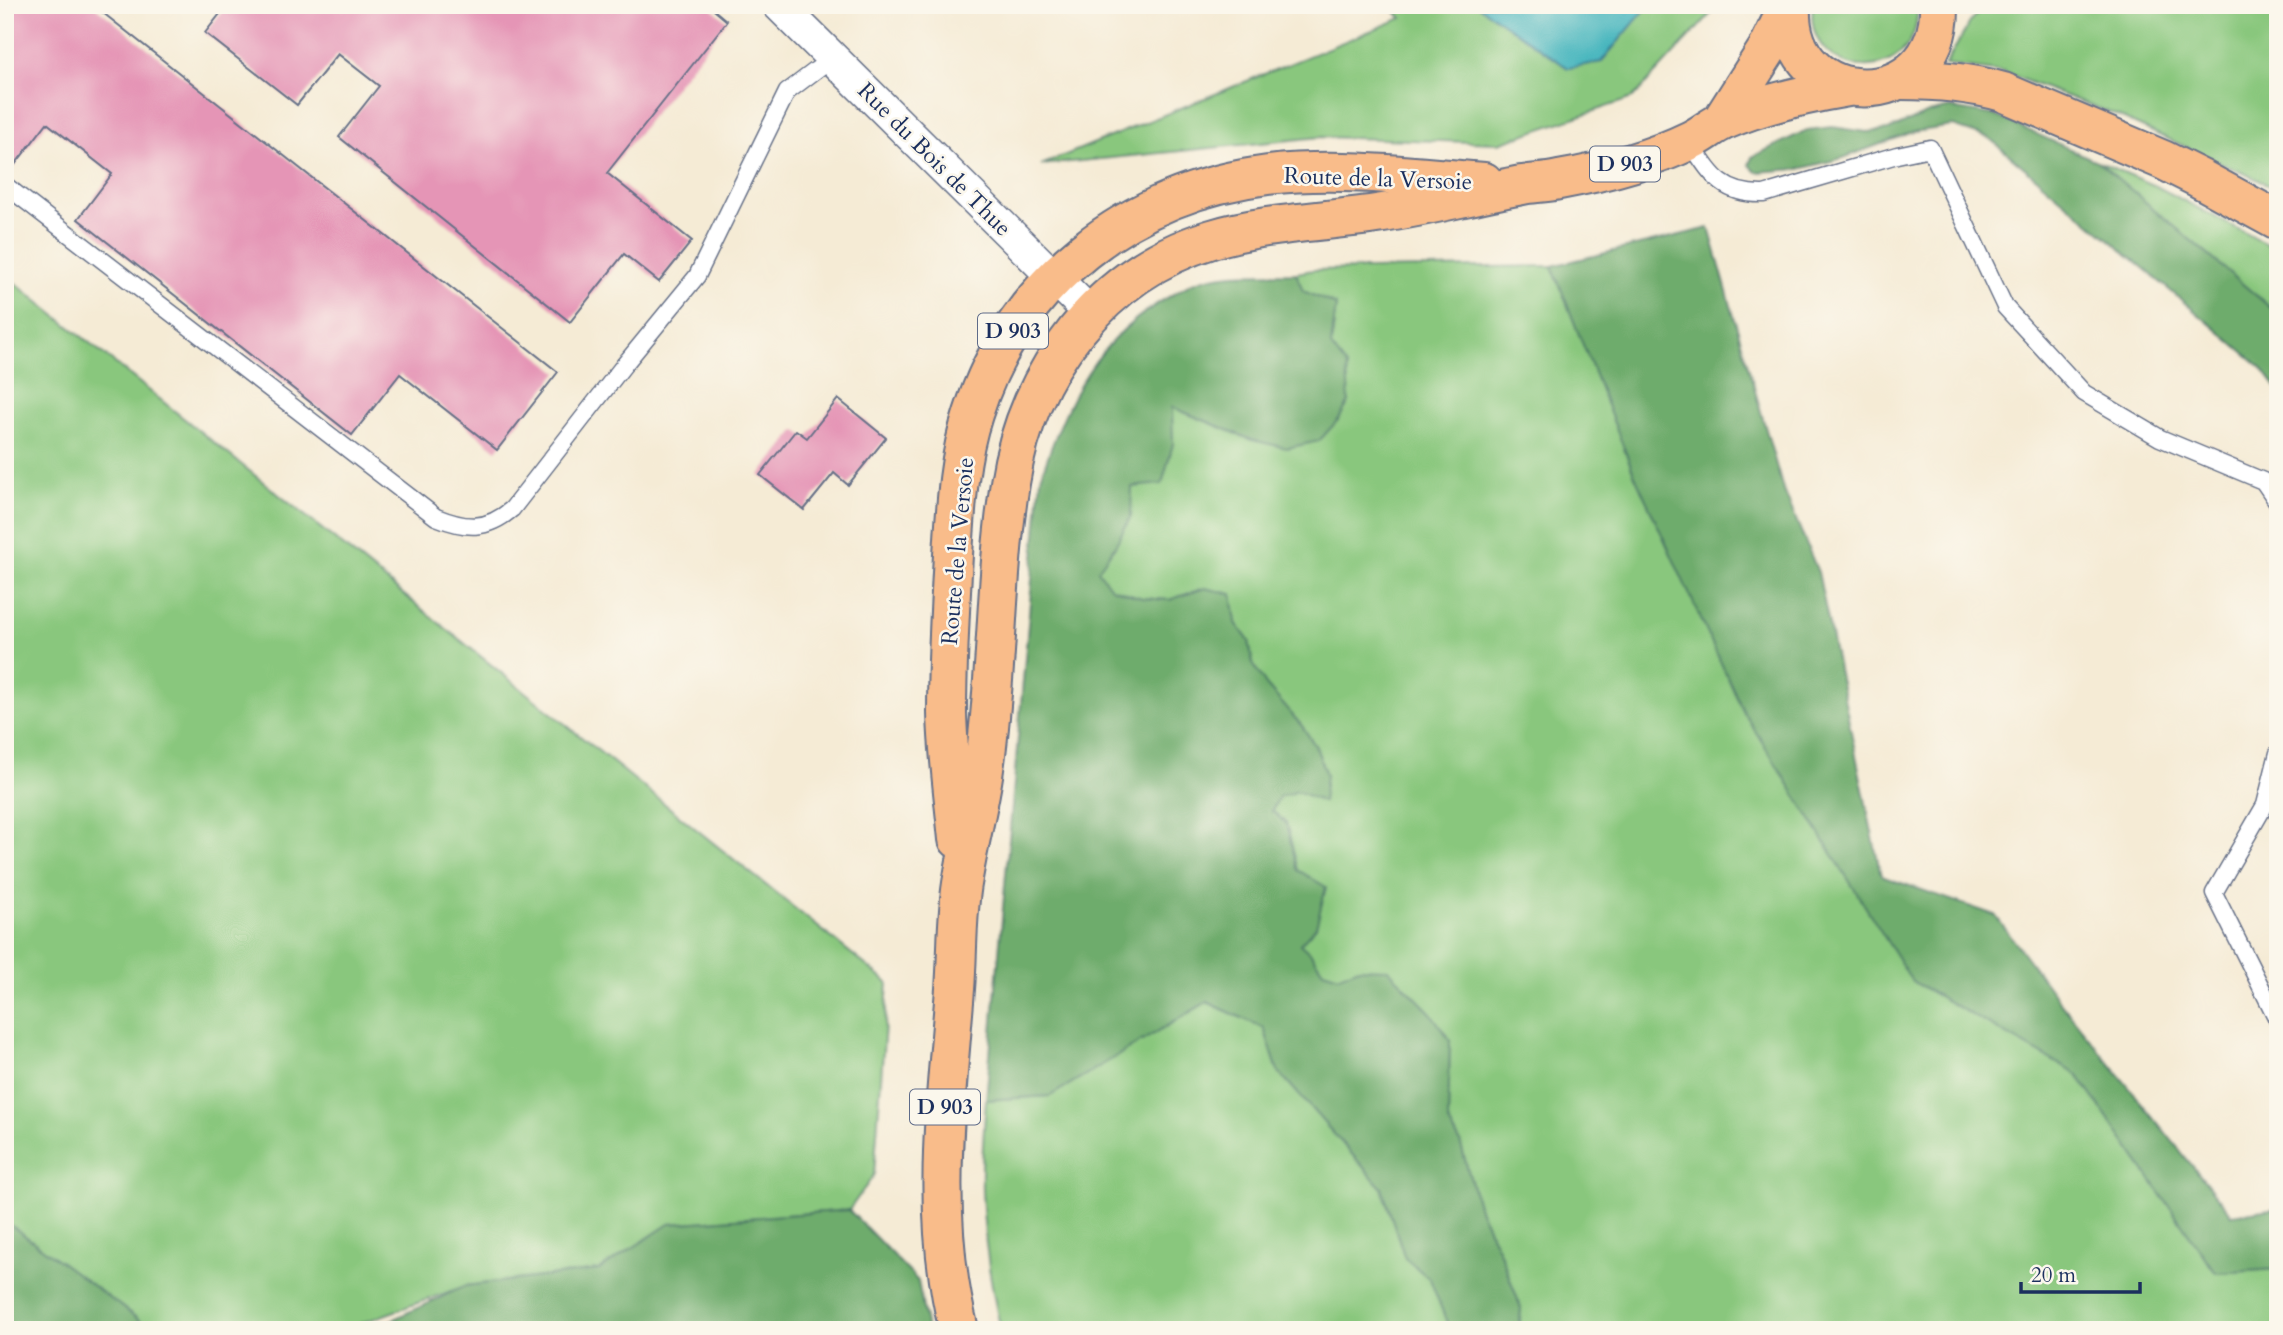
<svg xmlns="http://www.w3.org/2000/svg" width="2283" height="1335" font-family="Cardo,serif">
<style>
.green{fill:#89c77d;stroke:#527b6e;stroke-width:2}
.forest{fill:#6eac6c;stroke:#446e65;stroke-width:2}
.water{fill:#47b6be;stroke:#31728e;stroke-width:2}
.building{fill:#e595b6}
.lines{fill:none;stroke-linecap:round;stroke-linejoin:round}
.lane-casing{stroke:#677188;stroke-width:19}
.street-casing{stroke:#677188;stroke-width:35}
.primary-casing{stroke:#677188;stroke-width:42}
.highway-casing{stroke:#677188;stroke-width:42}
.lane{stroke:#fff;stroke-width:16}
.street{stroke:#fff;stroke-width:32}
.primary{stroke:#f9bc8a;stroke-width:38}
.highway{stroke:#f9bc8a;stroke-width:38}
.labels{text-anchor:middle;stroke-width:5;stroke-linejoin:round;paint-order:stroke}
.shield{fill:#fbf7ec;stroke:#5e6b89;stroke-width:2}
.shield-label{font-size:21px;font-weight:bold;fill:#1b2f5e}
.street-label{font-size:23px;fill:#1b2f5e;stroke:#fbf7ec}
</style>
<rect width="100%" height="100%" fill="#fbf7ec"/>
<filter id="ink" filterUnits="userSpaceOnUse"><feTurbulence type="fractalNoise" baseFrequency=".0143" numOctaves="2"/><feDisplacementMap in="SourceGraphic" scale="14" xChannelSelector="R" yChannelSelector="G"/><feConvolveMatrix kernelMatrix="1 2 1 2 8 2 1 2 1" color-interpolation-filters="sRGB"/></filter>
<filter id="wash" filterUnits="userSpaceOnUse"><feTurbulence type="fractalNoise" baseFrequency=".00686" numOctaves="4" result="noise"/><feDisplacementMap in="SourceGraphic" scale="28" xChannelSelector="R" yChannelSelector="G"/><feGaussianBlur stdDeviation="1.57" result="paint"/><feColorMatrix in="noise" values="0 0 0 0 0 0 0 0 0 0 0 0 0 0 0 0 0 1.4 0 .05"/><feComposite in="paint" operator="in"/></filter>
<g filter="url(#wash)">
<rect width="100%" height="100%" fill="#f5ebd5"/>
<!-- green -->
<path class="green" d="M1388,5H1477L1568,68L1601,62L1649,5H1719L1633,98L1499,143L1321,137L1041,165L1402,18Z
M1813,5H1917C1923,90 1802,83 1813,5Z
M1985,5H2278V192L2261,181L2113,114L2003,72L1945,65L1972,19Z
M2097,161L2156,186L2278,250V314Z
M1552,266L1635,476L1912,981L2078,1075L2216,1273L2278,1269V1330H1519L1521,1308L1500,1253L1479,1209L1460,1142L1448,1121L1450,1039L1359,968L1339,976L1323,971L1311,954L1299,944L1297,870L1286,823L1272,811L1279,797L1297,791L1326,775L1316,747L1302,726L1266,685L1253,664L1249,641L1236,623L1232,594L1205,588L1169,600L1142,598L1111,588L1097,570L1115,546L1131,487L1173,444L1171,407L1252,440L1347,367L1331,346L1336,305L1303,291L1296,273L1313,270Z
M5,275L888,983L874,1175L849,1210L670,1224L599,1270L465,1286L342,1330H153L5,1221Z
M1207,1002L1264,1028L1278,1071L1382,1188L1405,1258L1430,1279L1450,1330H1001C990,1284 984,1238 982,1191C981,1161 984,1130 986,1100L1050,1096Z"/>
<!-- forest -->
<path class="forest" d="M1950,108L1994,115L2097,161L2278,314V390L2261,367L1989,138L1953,126L1913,132L1843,158L1799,169L1756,172L1749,165L1752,157L1807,130L1832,127L1867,132L1888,130L1929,113Z
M1709,228L1782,486L1818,572L1881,876L1995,915L2059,1001L2232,1215L2278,1208V1269L2216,1273L2078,1075L1912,981L1744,713L1635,476L1552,266Z
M1296,273L1303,291L1336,305L1331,346L1347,367L1349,402L1339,419L1319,441L1287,448L1252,440L1172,407L1173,444L1162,484L1132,487L1131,516L1115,546L1098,570L1111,588L1142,598L1169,600L1205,588L1232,594L1236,623L1249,641L1253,664L1266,685L1302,726L1316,747L1326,775L1323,802L1297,791L1279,797L1272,811L1286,823L1298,870L1326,887L1316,927L1300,944L1311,954L1323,971L1339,976L1359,968L1388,969L1430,1012L1450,1040L1448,1121L1460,1142L1479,1209L1500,1253L1521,1308L1519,1330H1450L1430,1279L1405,1258L1382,1188L1278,1071L1264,1028L1207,1002L1050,1096L986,1100L1041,477C1066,400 1097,336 1172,295C1179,291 1187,285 1195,282C1226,270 1264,274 1296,273Z
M849,1210L918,1281L927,1330H370L465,1286L599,1270L669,1224Z
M5,1221L153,1330H5Z"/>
<!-- water -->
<path class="water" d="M1477,5H1649L1601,62L1568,68Z"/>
<g id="blocks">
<!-- building -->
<path class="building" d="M5,5H93L558,372L497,450L400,374L352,435L78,219L112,174L47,123L7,175L5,174Z
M227,5H708L727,21L607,173L692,241L659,282L624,254L570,322L339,137L379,86L338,54L297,105L205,33Z
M838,399L886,438L848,485L834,473L804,510L760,475L796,430L807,438Z"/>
</g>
</g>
<g filter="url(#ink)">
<use href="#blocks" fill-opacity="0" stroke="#677188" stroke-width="2"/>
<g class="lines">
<defs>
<path id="lane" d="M1689,141C1711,174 1721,195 1764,194L1897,155L1930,148L2005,307L2084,393L2160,438L2263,481L2278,503
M5,185L436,517C466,529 486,531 512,509L624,365L697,276L787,92L832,58
M2278,753L2265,805L2214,893L2278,1021"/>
<path id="street" d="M779,5L1090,313"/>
<path id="primary" d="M1791,5C1785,114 1942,116 1939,5
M1721,122L1768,48L1789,5
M958,839C954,798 948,755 947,713C947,660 950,607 953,555C956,508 958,459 973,414C1015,281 1130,192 1268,175C1339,167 1412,176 1484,182
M959,1330C930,1217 946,1104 955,989C958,952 956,914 963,878C969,841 979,806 984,769C998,674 995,577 1010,483C1027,371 1102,272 1212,239C1264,223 1322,222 1376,214C1426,207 1473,194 1522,185C1534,183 1546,183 1559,180C1604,172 1650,160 1691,140C1702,135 1712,126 1723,121C1762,104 1806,94 1848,87"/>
<path id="highway" d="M1900,80C1935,80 1968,82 2003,92L2163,160L2199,178L2278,221"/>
</defs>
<!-- lane casing -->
<use href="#lane" class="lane-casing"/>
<!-- street casing -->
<use href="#street" class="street-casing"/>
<!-- primary casing -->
<use href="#primary" class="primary-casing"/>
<!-- highway casing -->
<use href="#highway" class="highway-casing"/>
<!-- lane -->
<use href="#lane" class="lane"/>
<!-- street -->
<use href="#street" class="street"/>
<!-- primary -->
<use href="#primary" class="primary"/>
<!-- highway -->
<use href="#highway" class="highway"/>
</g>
</g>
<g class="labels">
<!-- shield labels -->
<g class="shield">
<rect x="1590" y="146.5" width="70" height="35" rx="5"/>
<rect x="978" y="313.5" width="70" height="35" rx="5"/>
<rect x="910" y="1089.5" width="70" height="35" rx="5"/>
</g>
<g class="shield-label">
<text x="1625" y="171">D 903</text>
<text x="1013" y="338">D 903</text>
<text x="945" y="1114">D 903</text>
</g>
<!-- street labels -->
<g class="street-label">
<text transform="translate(935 159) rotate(45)" y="8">Rue du Bois de Thue</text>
<text transform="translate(1378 178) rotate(2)" y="8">Route de la Versoie</text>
<text transform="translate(957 551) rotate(-85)" y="8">Route de la Versoie</text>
</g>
</g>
<!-- margin -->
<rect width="2283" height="1335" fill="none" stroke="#fbf7ec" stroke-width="28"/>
<!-- scale -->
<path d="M2021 1282v10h119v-10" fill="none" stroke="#1b2f5e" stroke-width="3.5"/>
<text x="2031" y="1282" font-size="21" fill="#1b2f5e" stroke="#fbf7ec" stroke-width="5" paint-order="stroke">20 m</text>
</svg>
